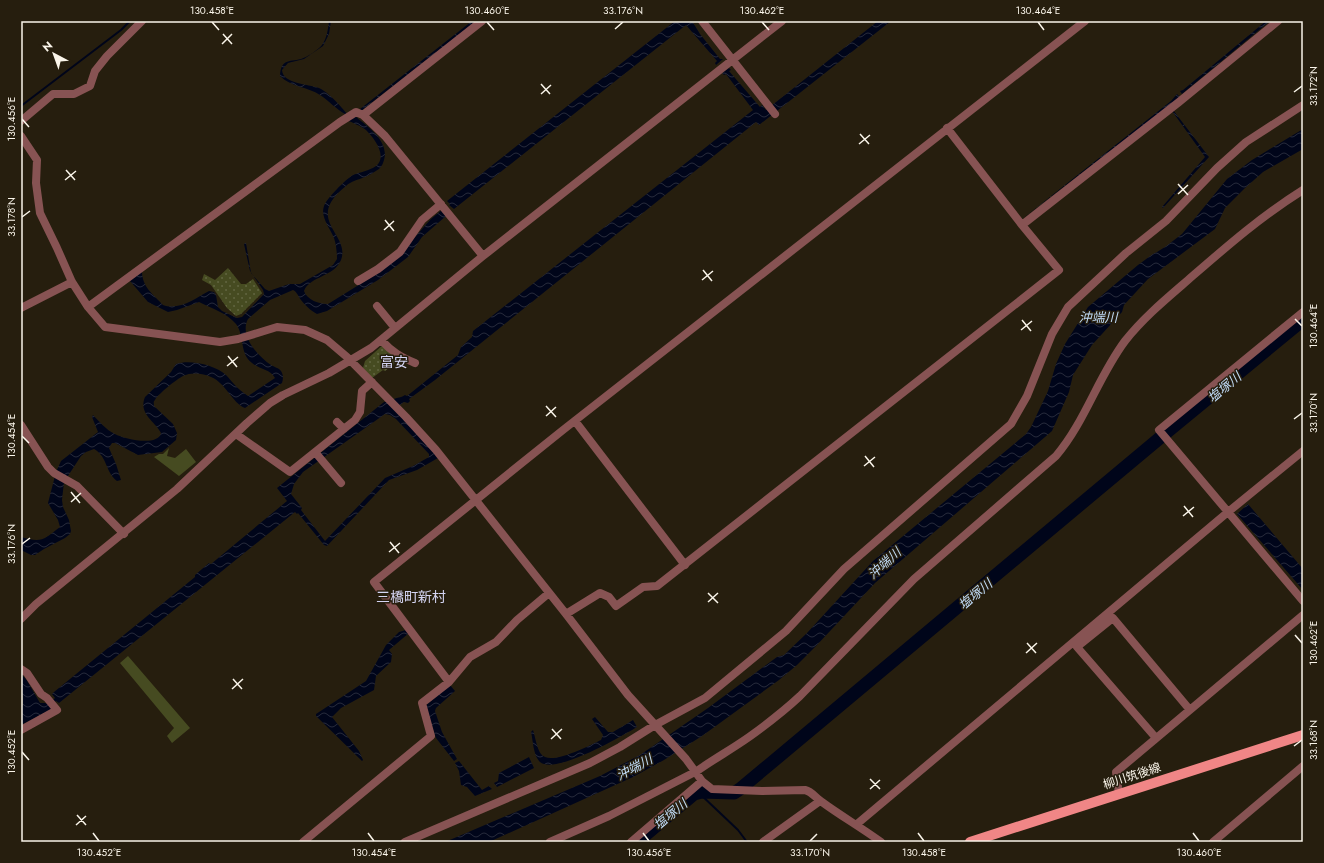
<svg xmlns="http://www.w3.org/2000/svg" width="1324" height="863" font-family="Jost,'Noto Sans JP',sans-serif">
<style>
.grass{fill:url(#grass-dots)}
.green{fill:#464b21}
.water{fill:url(#water-waves);fill-rule:evenodd}
.lines{fill:none;stroke-linecap:round;stroke-linejoin:round}
.stream{stroke:#00051a;stroke-width:2}
.river{stroke:#00051a;stroke-width:13}
.minor{stroke:#875353;stroke-width:8}
.major{stroke:#f08686;stroke-width:10}
.ticks{fill:none;stroke:#faf5ea;stroke-width:1.5}
.labels{text-anchor:middle;stroke-width:3;stroke-linejoin:round;paint-order:stroke}
.street-label{font-size:12px;fill:#faf5ea;stroke:#261e0e}
.water-label{font-size:13px;font-style:italic;fill:#c1dcf8;stroke:#261e0e}
.quarter-label{font-size:14px;fill:#d4d5f3;stroke:#261e0e}
.neatline{fill:none;stroke:#faf5ea;stroke-width:1.5}
.ticks-label{font-size:10px;text-anchor:middle;fill:#faf5ea}
</style>
<defs>
<pattern id="grass-dots" width="8" height="8" patternUnits="userSpaceOnUse"><rect width="8" height="8" fill="#464b21"/><path d="M2 2h.1M6 6h.1" fill="none" stroke="#626641" stroke-width="1.8" stroke-linecap="round"/></pattern>
<pattern id="water-waves" width="16" height="10" patternUnits="userSpaceOnUse"><rect width="16" height="10" fill="#00051a"/><path d="M0 5q4-4 8 0t8 0" fill="none" stroke="#262a3b"/></pattern>
</defs>
<rect width="100%" height="100%" fill="#261e0e"/>
<!-- grass -->
<path class="grass" d="M228,268L241,284H246L253,279L262,293L241,314L236,316L227,308L211,285L202,280L204,274L215,280Z
M384,344L400,359L385,371L383,370L372,378L363,368L365,361Z"/>
<!-- green -->
<path class="green" d="M169,448L167,456L175,458L186,449L196,462L179,476L154,457L159,454H163Z
M128,656L190,728L172,743L167,736L174,728L120,663Z"/>
<!-- water -->
<path class="water" d="M329,21H331L329,34L323,46L304,59L288,63L282,70C283,84 308,84 319,88C327,91 342,107 347,114H345C336,109 329,101 320,95C308,87 291,87 280,76C281,59 288,62 301,59C307,57 318,50 322,45C327,38 328,29 329,21Z
M472,21H476L361,111L360,109Z
M675,21H692L700,34L720,59H723L716,65L715,63L717,61L686,25L454,209L449,205L450,204L447,201Z
M878,21H891L759,125L756,122L435,380L409,399L410,401L408,403L404,402L397,407L438,458L417,470L389,480L327,546L324,545L298,513L297,514L295,512L59,703L56,701L50,706L51,709L48,711L21,725V708L23,705V696L21,693V674L26,679L40,703H45L48,704L55,698L52,694L54,692L195,577V575L209,563L211,564L287,501L277,488L384,402H389C397,396 399,399 405,395L407,396L458,355L461,347L472,337L473,331L753,110L726,74L724,75L722,73L729,68L731,70L729,71L760,107L762,105L766,110ZM385,414L390,415L396,419L429,454V457L413,466L385,478L325,541L301,510L302,508L291,494L294,484L303,472Z
M1266,21H1270L1182,94L1180,91L1183,90Z
M1177,94L1180,97L1017,223L1171,101Z
M1173,110L1209,157L1163,208L1162,207L1205,157L1172,111Z
M354,115C366,126 385,137 385,155C384,161 383,165 379,169C374,172 370,175 365,177C358,180 351,181 346,186C303,220 351,234 341,260C334,277 310,276 304,291C307,300 319,304 328,304L370,278L415,237L431,219L442,210L446,216L422,237L408,257L378,280L327,311L317,314C310,310 306,306 301,300C298,296 297,292 293,290L270,300L248,319C239,336 258,356 271,365C274,367 279,368 281,371C284,376 283,379 282,383L245,408C232,403 226,383 211,377C203,373 191,372 183,376C177,379 158,394 155,400C153,402 154,403 154,406L173,424L177,433L176,440L162,452L138,455L115,443H112L109,448L116,464L121,480L117,481C105,472 108,457 94,449L86,452L81,456L64,482L62,500L63,507L69,520L71,531L70,534L65,538L44,549L35,555H31L21,550V537C42,543 43,540 60,527L58,520L48,503L56,472L61,461L98,432L92,417L93,415C99,421 106,430 115,434C124,439 158,447 161,433C155,421 138,414 145,397L171,372L176,364C190,359 215,365 226,375C229,378 231,381 234,384C238,389 243,392 248,396L275,378C270,369 259,369 252,363C239,353 245,336 236,324C227,313 211,308 199,302L177,310L168,312L148,302L130,281L142,271C142,287 153,294 163,305C179,311 196,298 209,291L214,292L216,295L218,307L222,311L237,318L242,317L264,294L263,290L250,271L244,244L246,243L251,273L265,289L269,291L289,284H300L333,265L337,259C337,252 336,244 334,238C330,228 320,217 324,206C327,198 345,180 353,175C360,172 369,171 376,166C388,156 374,138 366,130C361,126 353,123 347,120Z
M1303,129V149L1263,172L1245,188L1225,208L1215,229L1148,279L1124,305L1122,312L1092,345L1073,375L1069,392L1052,431L875,583L816,646L797,665L779,680L702,736L664,760L633,777L489,842H445L600,776L640,755L708,708L777,657L784,655L807,633L873,561L1026,434L1031,427L1048,391L1056,364L1065,344L1088,307L1138,265L1153,254L1157,252L1165,247L1182,234L1227,179L1252,160Z
M1248,504L1303,569V590L1237,514Z
M406,630L409,633L389,650L392,654L391,662L376,676L374,690L341,708L332,717L359,751L363,760L362,761L316,716V714L366,681L386,645L399,632Z
M450,685L455,691L436,708L435,711L442,732L457,759L454,761L436,738L425,706Z
M595,717L608,732H613L633,720L637,727C622,736 552,777 539,761C533,754 533,740 531,732L533,730C535,736 537,749 541,754C550,767 590,745 601,740L603,735L592,719Z
M529,757L534,768L497,787L494,783L498,781L499,773Z
M459,761L482,790L489,786L492,789L475,796L467,787L461,785L459,771L455,763Z"/>
<g class="lines">
<!-- stream -->
<path class="stream" d="M21,106L121,30L130,21
M699,793L738,830L747,842"/>
<!-- river -->
<path class="river" d="M637,842L694,794L702,792L734,793L740,789L1167,432L1303,320"/>
<!-- minor -->
<path class="minor" d="M702,21L775,114
M363,115L482,21
M21,121L53,94H74L90,86L95,71L107,56L142,21
M21,136L37,160L36,183L40,213L57,248L72,282L88,307L105,327L220,342L238,339L277,327L305,330L327,340L347,357L406,417L436,450L566,614L628,695L686,759L702,781L712,789L762,791L805,790C813,792 815,798 822,802C841,816 862,828 881,842
M1022,225L1179,102L1278,21
M358,281L378,269L400,252L422,220L441,204
M377,306L395,328
M88,307L340,122L356,112L363,115L385,136L483,256
M21,308L72,282
M1303,312L1159,430L1303,601
M381,340C392,352 401,357 415,363
M575,421L685,565
M337,422L344,429
M21,425L48,467L54,473L77,486L124,534
M236,434L290,472L355,420L360,412L362,391L372,382
M315,452L341,483
M566,614L600,593L609,597L616,606L643,587L657,586L1059,270L1022,225L947,128
M21,619L36,604L177,489L247,423L270,403L283,395L329,373L371,348L483,256L782,21
M21,669L27,673L41,694L47,698L57,710L21,730
M449,682L374,582L563,430L1085,21
M1156,738L1077,647L1113,618L1190,710
M1119,794L1116,772L1303,615
M857,824L1228,512L1303,451
M303,842L431,736L422,703L449,682L470,657L496,642L517,620L549,593
M405,842L590,763L620,747L655,725L705,698L786,631L844,569L1011,424L1027,396L1052,334L1068,307L1126,253L1166,221L1217,168L1246,142L1303,105
M550,842L609,816L697,771C714,759 732,749 749,737C767,724 784,711 800,696L914,579L1056,456C1085,422 1098,377 1125,341C1143,318 1166,299 1188,280C1226,247 1260,217 1303,190
M631,842L702,781
M763,842L820,801
M1213,842L1303,766"/>
<!-- major -->
<path class="major" d="M970,842L1303,735"/>
</g>
<!-- ticks -->
<path class="ticks" d="M212,22L219,30M487,22L494,30M762,22L769,30M1038,22L1044,30M615,29L623,22M223,34L232,44M222,44L232,34M541,84L550,94M1294,92L1302,86M541,94L551,85M22,119L29,127M860,134L869,144M859,144L870,135M66,170L75,180M65,180L76,171M1178,184L1188,195M1178,194L1188,185M22,217L30,211M385,220L394,231M384,230L394,221M703,270L712,281M702,280L713,271M1295,319L1302,326M1022,320L1031,331M1021,330L1032,321M228,356L237,367M227,366L238,357M546,406L556,417M546,416L556,407M1294,419L1302,413M22,436L29,443M865,456L874,467M864,466L875,457M71,492L80,503M71,502L81,493M1184,506L1193,517M1183,516L1194,507M390,542L399,553M22,544L30,538M389,552L400,543M708,593L718,603M708,602L718,593M1295,635L1302,643M1027,643L1036,653M1026,653L1037,643M233,679L242,689M232,689L243,679M552,729L561,739M551,739L562,729M1294,746L1302,740M22,752L29,760M870,779L880,789M870,789L880,780M77,815L86,825M76,825L86,816M93,833L99,841M368,833L374,841M643,833L649,841M918,833L924,841M1193,833L1199,841M810,841L817,834"/>
<g class="labels">
<!-- street labels -->
<g class="street-label">
<text transform="translate(1132 776) rotate(-18)" y="4">柳川筑後線</text>
</g>
<!-- water labels -->
<g class="water-label">
<text x="1098" y="322">沖端川</text>
<text transform="translate(1224 387) rotate(-40)" y="5">塩塚川</text>
<text transform="translate(884 563) rotate(-42)" y="5">沖端川</text>
<text transform="translate(975 594) rotate(-40)" y="5">塩塚川</text>
<text transform="translate(634 767) rotate(-28)" y="5">沖端川</text>
<text transform="translate(670 814) rotate(-40)" y="5">塩塚川</text>
</g>
<!-- quarter labels -->
<g class="quarter-label">
<text x="394" y="367">富安</text>
<text x="411" y="602">三橋町新村</text>
</g>
</g>
<!-- border -->
<rect width="1324" height="863" fill="none" stroke="#261e0e" stroke-width="44"/>
<!-- north arrow -->
<g transform="translate(54 54) rotate(319)" stroke="#261e0e" stroke-width="3" paint-order="stroke">
<path d="M0-3L7 15L0 10L-7 15Z" fill="#faf5ea"/>
<text y="-6" font-size="11" font-weight="bold" text-anchor="middle" fill="#faf5ea">N</text>
</g>
<rect x="22" y="22" width="1280" height="819" class="neatline"/>
<g class="ticks-label">
<text x="212" y="14">130.458°E</text>
<text x="487" y="14">130.460°E</text>
<text x="623" y="14">33.176°N</text>
<text x="762" y="14">130.462°E</text>
<text x="1038" y="14">130.464°E</text>
<text transform="translate(1313 86) rotate(-90)" y="4">33.172°N</text>
<text transform="translate(11 119) rotate(-90)" y="4">130.456°E</text>
<text transform="translate(11 217) rotate(-90)" y="4">33.178°N</text>
<text transform="translate(1313 326) rotate(-90)" y="4">130.464°E</text>
<text transform="translate(1313 413) rotate(-90)" y="4">33.170°N</text>
<text transform="translate(11 436) rotate(-90)" y="4">130.454°E</text>
<text transform="translate(11 544) rotate(-90)" y="4">33.176°N</text>
<text transform="translate(1313 643) rotate(-90)" y="4">130.462°E</text>
<text transform="translate(1313 740) rotate(-90)" y="4">33.168°N</text>
<text transform="translate(11 752) rotate(-90)" y="4">130.452°E</text>
<text x="99" y="856">130.452°E</text>
<text x="374" y="856">130.454°E</text>
<text x="649" y="856">130.456°E</text>
<text x="810" y="856">33.170°N</text>
<text x="924" y="856">130.458°E</text>
<text x="1199" y="856">130.460°E</text>
</g>
</svg>
